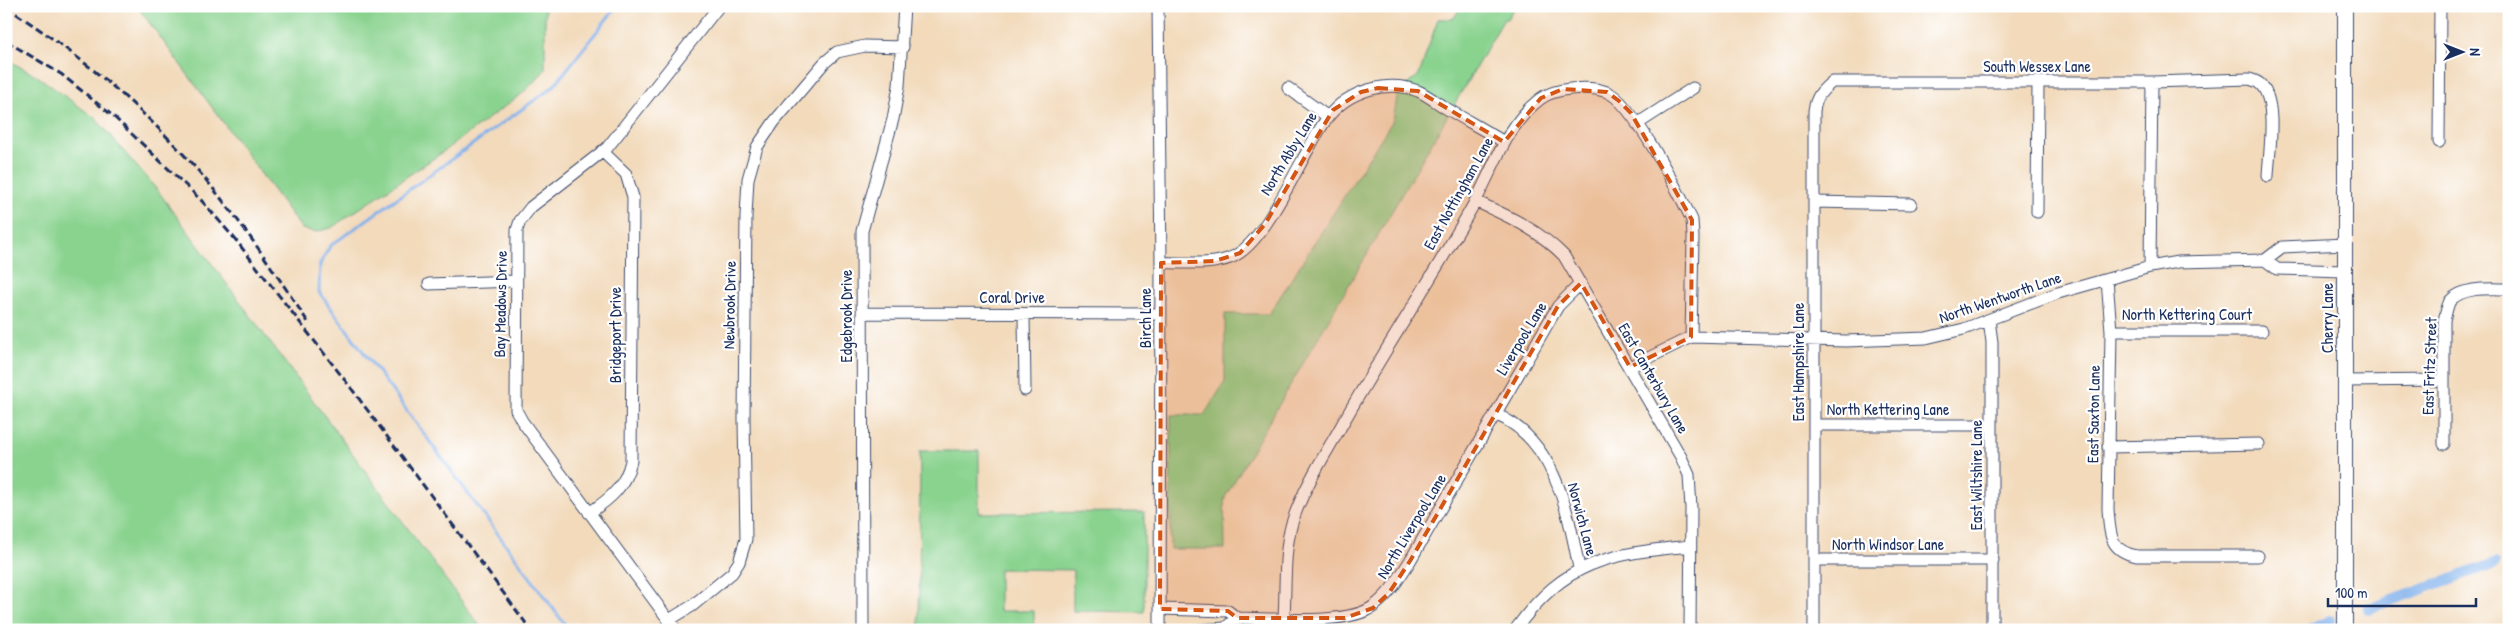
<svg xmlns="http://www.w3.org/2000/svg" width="2515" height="636" font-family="'Patrick Hand',sans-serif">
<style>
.green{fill:#8ad38f;stroke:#528176}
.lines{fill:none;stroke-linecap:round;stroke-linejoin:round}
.stream{stroke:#80b0eb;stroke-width:3}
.canal{stroke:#80b0eb;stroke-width:10}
.minor-casing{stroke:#3b496c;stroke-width:13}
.major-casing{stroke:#3b496c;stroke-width:16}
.minor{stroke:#fff;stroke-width:11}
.major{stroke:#fff;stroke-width:14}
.rail{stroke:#1b2f5e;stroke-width:3;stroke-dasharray:8 4;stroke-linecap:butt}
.marked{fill:#d45514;fill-opacity:0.2;stroke:#d45514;stroke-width:4;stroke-dasharray:10 6;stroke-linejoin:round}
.labels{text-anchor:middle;stroke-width:4.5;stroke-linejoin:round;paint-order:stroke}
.street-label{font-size:16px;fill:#1b2f5e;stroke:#fff}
</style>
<rect width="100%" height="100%" fill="#fff"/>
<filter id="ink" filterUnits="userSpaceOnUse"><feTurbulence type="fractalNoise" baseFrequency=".02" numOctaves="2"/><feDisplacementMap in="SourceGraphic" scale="10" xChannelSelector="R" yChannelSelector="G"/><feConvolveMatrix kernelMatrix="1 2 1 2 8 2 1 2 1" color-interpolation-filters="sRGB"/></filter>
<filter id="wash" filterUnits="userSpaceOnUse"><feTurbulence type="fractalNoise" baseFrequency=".0096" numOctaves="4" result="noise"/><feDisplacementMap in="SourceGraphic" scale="20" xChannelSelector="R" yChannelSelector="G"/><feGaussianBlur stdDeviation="1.12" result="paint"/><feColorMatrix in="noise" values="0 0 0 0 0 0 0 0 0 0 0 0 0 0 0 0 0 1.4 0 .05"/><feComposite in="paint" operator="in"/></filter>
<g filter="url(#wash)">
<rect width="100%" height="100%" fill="#f2dabb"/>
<!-- green -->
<path class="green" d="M137,6H545V70L523,93L440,154L331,228L315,232L302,229Z
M1462,6H1515L1507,19H1504L1224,499L1225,549H1170L1171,415H1204L1225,382V314H1269L1393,120L1398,92L1419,75L1438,19H1453Z
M6,59L40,78L95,118L158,191L483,630H6Z
M920,451H979V513L1144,512V612L1073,611V570L999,569V611H1034V630H919Z"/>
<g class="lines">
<!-- stream -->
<path class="stream" d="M569,630L319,292L320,264L330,246L553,87L617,6"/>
<!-- canal -->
<path class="canal" d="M2507,559L2509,558
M2368,609L2495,563
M2309,630L2331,620"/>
</g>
</g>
<g filter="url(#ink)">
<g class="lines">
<defs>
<path id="minor" d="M1158,6L1161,263L1160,630
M1288,88L1328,117
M1637,124L1693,88
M2439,142L2440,6
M1475,201C1508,216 1539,230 1564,256L1681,457L1689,475L1691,508L1690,630
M1814,202L1911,204
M2037,212L2038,82
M2265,260L2277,269L2344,271
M1161,263C1183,262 1210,266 1230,258C1268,244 1302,151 1328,117C1348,91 1387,79 1418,91C1427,95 1436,102 1444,107C1464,119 1484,130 1504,142
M2150,267L2152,82
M2107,279L2111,331L2108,509C2110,534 2109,551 2137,556H2258
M429,284L516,281
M863,313L1161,314
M1024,314L1025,390
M1989,320L1992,342V630
M2111,331H2262
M1630,367L1691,337L1846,341L1926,338L1964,329L2058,293L2150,267L2178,262L2265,260L2282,247L2345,244
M2344,381L2444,380
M1495,414C1555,439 1568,512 1579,568
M1814,425H1992
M2444,444V320C2446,314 2447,306 2450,301C2463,286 2491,289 2509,289
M2108,447L2259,444
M589,513C610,499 625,487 631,461L633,197L626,174L602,151
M1814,560H1993
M1160,609L1228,611L1237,618C1271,618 1348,626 1374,606C1390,594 1399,578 1410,561L1558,306L1581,283
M1284,618C1286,587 1283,546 1294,517C1305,486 1323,458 1339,430C1382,353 1432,279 1475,202C1494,167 1507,124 1540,99C1554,88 1590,85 1607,92C1632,101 1679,193 1692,220L1693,237L1691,337
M669,620L692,606L732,573L739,562L746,539L744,419L746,216L748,179L757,147L774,122L824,63L837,52L865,46L903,47
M676,630L522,421L516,410L517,230L520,221L531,207L607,148L719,6
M863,630L862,231L893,119L899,86L904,6
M1198,630L1225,628L1237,618
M1515,630C1565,560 1609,554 1690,546
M1814,630V111C1816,97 1821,91 1832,82H2152L2249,79C2252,80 2257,81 2260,84C2278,100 2269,153 2268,176"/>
<path id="major" d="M2345,630V6"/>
</defs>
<!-- minor casing -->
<use href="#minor" class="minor-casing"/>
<!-- major casing -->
<use href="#major" class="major-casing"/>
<!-- minor -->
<use href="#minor" class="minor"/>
<!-- major -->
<use href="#major" class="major"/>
<!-- rail -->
<path class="rail" d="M6,7C87,59 164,125 223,201C254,240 282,283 310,325
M6,41L61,74L113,116L201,200L235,239L351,388L531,630"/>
</g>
</g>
<!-- marked area -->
<path class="marked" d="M1378,88L1418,91L1504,142L1541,98L1563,89L1607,92L1619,101L1631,113L1692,220L1691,337L1630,367L1581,283L1558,306L1410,561L1389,593L1373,608L1345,618H1237L1228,611L1160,609L1161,263L1215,261L1240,253L1265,224L1333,110L1361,92Z"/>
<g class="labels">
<!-- street labels -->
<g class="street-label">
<text x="2037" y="72">South Wessex Lane</text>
<text transform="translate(1288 153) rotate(-59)" y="6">North Abby Lane</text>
<text transform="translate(1458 193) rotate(-61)" y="6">East Nottingham Lane</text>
<text x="1012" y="303">Coral Drive</text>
<text transform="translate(2000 297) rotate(-19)" y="6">North Wentworth Lane</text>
<text transform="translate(500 304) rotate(-89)" y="6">Bay Meadows Drive</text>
<text transform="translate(729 305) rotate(-89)" y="6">Newbrook Drive</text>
<text x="2187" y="320">North Kettering Court</text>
<text transform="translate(846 316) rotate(-90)" y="6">Edgebrook Drive</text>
<text transform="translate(1145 318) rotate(-90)" y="6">Birch Lane</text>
<text transform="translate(2327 318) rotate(-90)" y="6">Cherry Lane</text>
<text transform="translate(615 335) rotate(-90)" y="6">Bridgeport Drive</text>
<text transform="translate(1521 338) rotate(-59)" y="6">Liverpool Lane</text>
<text transform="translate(1798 362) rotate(-90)" y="6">East Hampshire Lane</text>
<text transform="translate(2429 366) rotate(-88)" y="6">East Fritz Street</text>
<text transform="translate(1654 378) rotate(60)" y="6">East Canterbury Lane</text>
<text x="1888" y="415">North Kettering Lane</text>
<text transform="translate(2093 414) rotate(-89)" y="6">East Saxton Lane</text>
<text transform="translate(1976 475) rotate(-90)" y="6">East Wiltshire Lane</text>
<text transform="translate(1583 519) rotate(75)" y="6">Norwich Lane</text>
<text transform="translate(1411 526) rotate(-59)" y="6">North Liverpool Lane</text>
<text x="1888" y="550">North Windsor Lane</text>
</g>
</g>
<!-- margin -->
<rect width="2515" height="636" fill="none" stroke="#fff" stroke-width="25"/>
<!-- north arrow -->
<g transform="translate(2462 52) rotate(90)" stroke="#ffffff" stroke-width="4" paint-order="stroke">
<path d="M0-4L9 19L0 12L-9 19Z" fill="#1b2f5e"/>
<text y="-8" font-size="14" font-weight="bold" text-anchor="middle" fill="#1b2f5e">N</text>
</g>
<!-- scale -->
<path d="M2328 598v8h148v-8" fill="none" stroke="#1b2f5e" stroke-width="2.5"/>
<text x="2335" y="598" font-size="15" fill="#1b2f5e" stroke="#ffffff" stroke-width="4" paint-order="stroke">100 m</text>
</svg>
